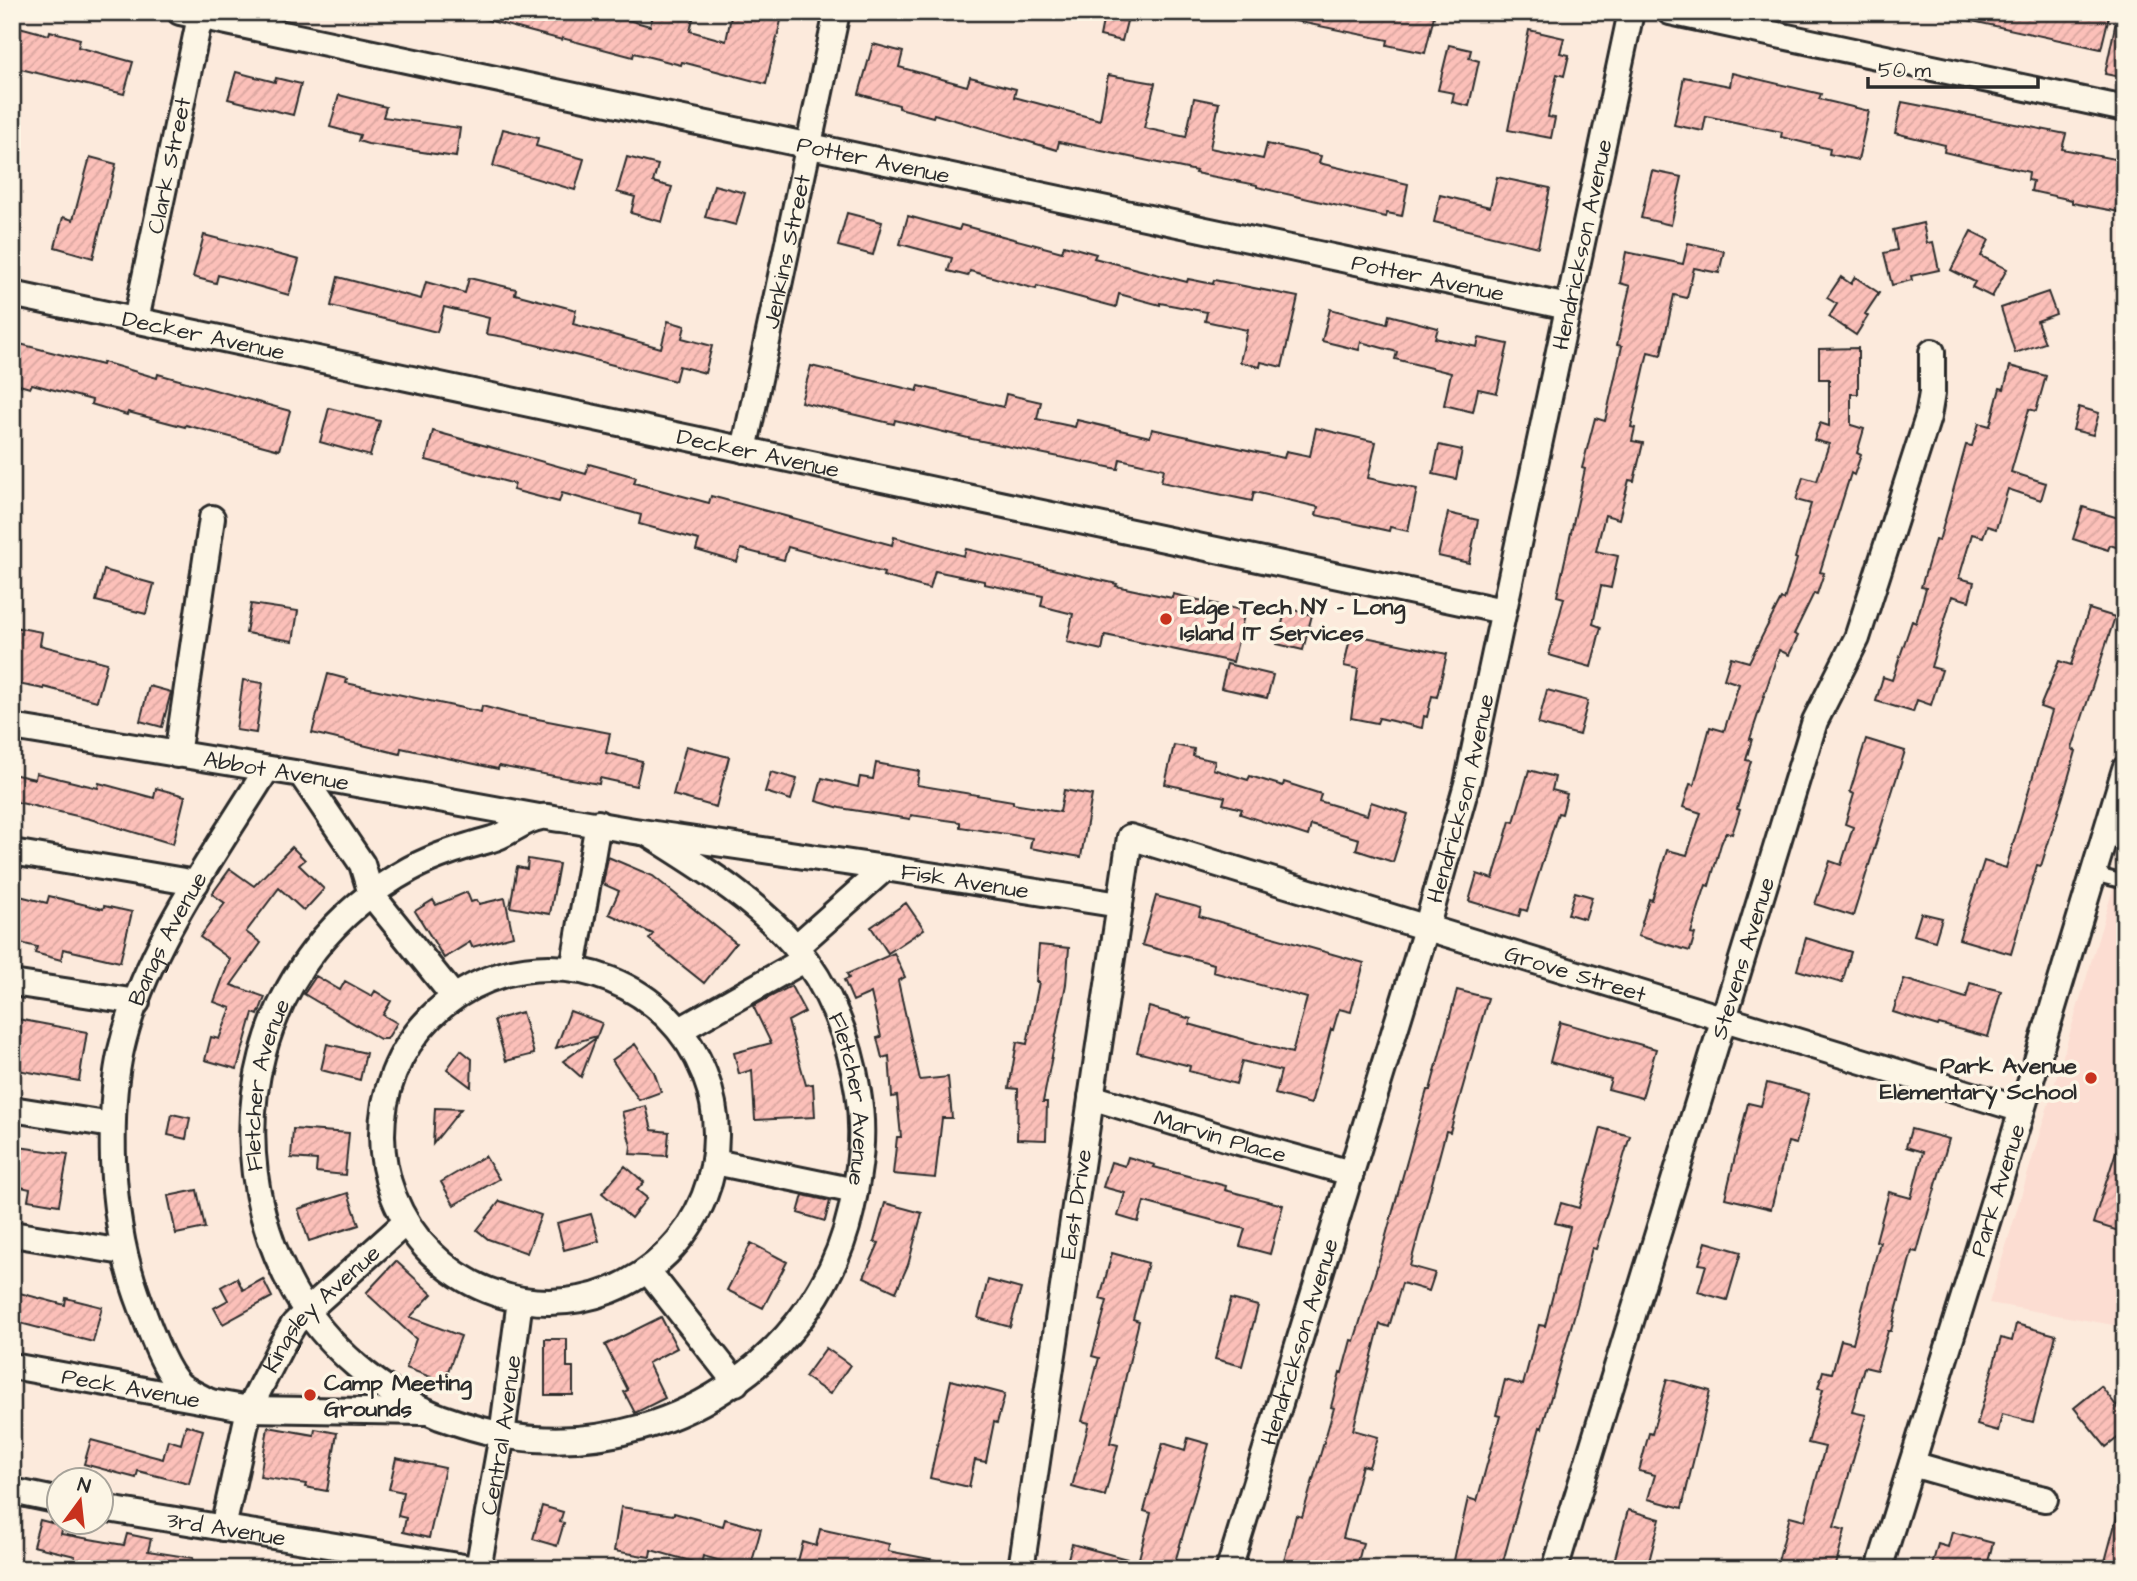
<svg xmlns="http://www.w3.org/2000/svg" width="2137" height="1581" font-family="'Architects Daughter',sans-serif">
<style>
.built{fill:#fcddd2}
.building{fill:url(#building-hatch);stroke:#2b2b2b;stroke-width:2}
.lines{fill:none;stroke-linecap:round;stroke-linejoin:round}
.service-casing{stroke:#2b2b2b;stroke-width:18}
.minor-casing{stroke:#2b2b2b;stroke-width:30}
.service{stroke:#fcf5e5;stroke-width:12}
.minor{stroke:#fcf5e5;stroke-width:24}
.poi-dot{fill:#c8321e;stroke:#fcf5e5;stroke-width:2.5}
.labels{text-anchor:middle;stroke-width:7;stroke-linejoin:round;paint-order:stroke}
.street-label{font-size:23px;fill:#2b2b2b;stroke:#fcf5e5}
.poi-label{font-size:23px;font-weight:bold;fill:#2b2b2b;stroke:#fcf5e5;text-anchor:start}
</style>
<defs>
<pattern id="building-hatch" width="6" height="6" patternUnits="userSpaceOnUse" patternTransform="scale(1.75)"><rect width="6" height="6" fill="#fcc0b9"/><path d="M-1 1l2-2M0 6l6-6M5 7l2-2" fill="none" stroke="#d8a59f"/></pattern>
</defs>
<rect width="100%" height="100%" fill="#fceadc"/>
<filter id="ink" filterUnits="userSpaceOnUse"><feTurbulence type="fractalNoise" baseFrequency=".0143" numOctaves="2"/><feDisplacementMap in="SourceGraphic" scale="14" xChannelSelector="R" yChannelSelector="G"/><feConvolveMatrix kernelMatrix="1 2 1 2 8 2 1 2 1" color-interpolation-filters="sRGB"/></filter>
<g filter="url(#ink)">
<!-- built -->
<path class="built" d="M2124,852H2125V1327L1989,1303Z"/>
<!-- building -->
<path class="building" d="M481,12H598L650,26L654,12H668L693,19L690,31L726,41L732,12H783L766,84L682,62L681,65L634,53L633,57L562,38V40L480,18Z
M1296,12H1415L1434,16L1425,53L1387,45L1388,40L1295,21Z
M1964,12H2110L2101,49L1963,19Z
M1104,16L1127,21L1122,41L1100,36Z
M2116,21L2125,22V78L2105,74Z
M12,25L49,35L50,31L80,39L78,47L133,62L124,94L12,67Z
M1529,30L1564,38L1560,53L1569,55L1564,76L1557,74L1548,117L1555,118L1551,138L1508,130Z
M873,44L903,52L899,67L967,86L970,77L1016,89L1014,97L1100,120L1108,75L1155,83L1144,128L1186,137L1194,98L1219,103L1210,148L1263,159L1267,144L1321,156L1319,163L1408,184L1402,216L1387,213L1386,217L1257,187V185L1195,173L1196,171L1059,142L1057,150L934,114L933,117L899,108V105L859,94Z
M1449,45L1471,50L1469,58L1479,61L1469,106L1452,102L1454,93L1438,90Z
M236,72L275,82L276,78L301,84L293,115L228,99Z
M1732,73L1821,94L1819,99L1869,111L1858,160L1829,154L1830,149L1781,137L1782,132L1706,116L1703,131L1674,125L1684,77L1730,86Z
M339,95L386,107L383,117L460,128L456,157L368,144L358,141L360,135L330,127Z
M1902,102L2066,134L2062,149L2125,161V213L2072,203V200L2031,191L2033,181L2028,180L2029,172L1944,152L1945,145L1895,133Z
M503,129L538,138L536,146L584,159L575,190L493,166Z
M90,157L116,164L93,258L55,247L63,217L73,220Z
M627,157L658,165L653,182L672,187L662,222L631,213L635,197L617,192Z
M1652,171L1682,177L1671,225L1641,218Z
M1497,177L1550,188L1538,247L1434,222L1440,195L1490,207Z
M714,185L745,193L736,225L705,217Z
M847,213L882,222L873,255L838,246Z
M908,216L959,230L961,225L1062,252L1064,245L1096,254L1094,258L1187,282L1188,279L1213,284L1214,280L1298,297L1282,367L1261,362L1260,367L1240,362L1247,330L1205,321L1207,312L1160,303V305L1119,294L1116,307L1037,286L1036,289L970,271L968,276L948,271L952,258L900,244Z
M1923,223L1927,243L1933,242L1939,270L1911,276L1912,280L1892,285L1884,253L1897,250L1893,230Z
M1971,231L1989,240L1981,256L2007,269L1992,297L1972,287L1975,282L1951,270Z
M204,235L299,260L289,295L218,275L216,283L193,277Z
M1688,243L1724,251L1719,273L1694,268L1687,298L1674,295L1661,355L1648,352L1631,427L1635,428L1632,441L1643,443L1634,481L1629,480L1619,519L1605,515L1596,551L1618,556L1611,588L1601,586L1593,624L1601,627L1591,667L1549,655L1564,598L1557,596L1585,469L1582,468L1595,418L1605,421L1622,346L1617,345L1630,286L1620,283L1626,252L1683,264Z
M338,277L421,299L426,282L465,293L469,278L516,289L515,294L576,310L573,324L661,348L668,321L685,326L682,338L712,346L705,373L679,366L675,381L505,337L486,334L489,318L444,307L437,332L331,306Z
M1841,277L1851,284L1855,277L1879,293L1865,314L1868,316L1856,335L1829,317L1837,304L1827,298Z
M2048,292L2056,314L2037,321L2045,343L2015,353L2001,308Z
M1330,309L1387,324L1389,315L1438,328L1435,338L1477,347L1479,338L1508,344L1497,393L1478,389L1473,412L1444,405L1451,373L1395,359L1397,352L1361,342L1359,350L1322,341Z
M12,342L102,365L103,362L157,378L158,374L290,411L279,450L186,425L185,427L128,412L127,415L91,404L92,400L32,384L30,388L12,383Z
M1858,348V394H1851V425L1864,429L1857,453L1861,455L1854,475L1851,473L1820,572L1824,573L1817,594L1814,593L1794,634L1798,636L1789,655L1779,650L1750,739H1752L1746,760L1751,761L1737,809L1740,810L1732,834L1726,832L1721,844L1709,886L1706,885L1701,900L1691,933L1695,934L1690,951L1638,936L1649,899L1652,900L1667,850L1687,855L1701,813L1683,807L1690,784L1694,785L1710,727L1724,731L1739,684L1724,679L1731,657L1749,662L1781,599L1784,600L1797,559L1795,558L1811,504L1796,500L1803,477L1817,481L1829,444L1814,440L1820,423L1829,426V379H1819V349Z
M811,366L917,391L919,386L1003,407L1006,394L1041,402L1037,419L1075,427L1077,420L1150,437L1152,429L1284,458L1286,451L1310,456L1316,428L1376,442L1368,478L1417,489L1408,531L1390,527L1389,531L1316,515L1318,507L1254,492L1252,501L1161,482L1164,469L1120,459L1118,469L972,439L895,420L894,424L801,402Z
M2010,366L2046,376L2036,411L2029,409L2011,472L2046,483L2041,500L2008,489L1996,529L1987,526L1983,537L1972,534L1959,578L1974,582L1969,601L1952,596L1931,667L1942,670L1931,705L1917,700L1913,712L1876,701L1883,677L1892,680L1912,621L1916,623L1926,588L1921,587L1935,540L1939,541L1966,445L1972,446L1979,423L1990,426L2000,388L2004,389Z
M2079,407L2099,413L2093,435L2073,430Z
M329,408L380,421L370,456L320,442Z
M433,431L586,474L589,464L636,477L634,483L709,503L711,496L892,545L894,537L964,556L966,549L1117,584L1116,586L1172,598L1173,594L1245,611L1233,662L1105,635L1102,650L1067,642L1073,614L1041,606L1043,596L984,584V581L935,571L930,589L883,576L884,573L788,547L784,560L741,549L737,562L696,550L699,540L639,524L641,515L562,493L559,502L513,490L515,484L426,460Z
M1439,445L1462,450L1456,479L1433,474Z
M2083,507L2125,520V550L2110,545L2108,550L2073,539Z
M1448,513L1478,520L1469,563L1438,556Z
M104,570L154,584L146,614L96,601Z
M251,604L298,611L293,641L246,633Z
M1286,608L1312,615L1303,650L1277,644Z
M2089,609L2115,617L2072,749L2076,751L2063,796L2041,866L2037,865L2011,954L1959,939L1984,861L2006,868L2052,711L2040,707L2059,661L2071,665Z
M14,627L42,632L40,645L107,663L97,701L44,687V689L12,683Z
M1351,634L1447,654L1437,697L1432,696L1427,717L1424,716L1422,728L1379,718L1377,723L1351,718L1358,669L1344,666Z
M1227,664L1273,675L1267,698L1221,688Z
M328,674L347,679L346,683L481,712L482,706L512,714L610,733L606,753L642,761L636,786L600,778L599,784L499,766L498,769L401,748L400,754L312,733Z
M243,680L263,683L256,733L236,730Z
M149,686L171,692L162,727L140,721Z
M1547,690L1588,701L1579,735L1538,724Z
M1866,739L1905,751L1853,916L1815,904L1830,861L1841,865L1853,827L1845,824L1854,794L1850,792Z
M1174,745L1194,749L1193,756L1215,761L1213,769L1248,780L1250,776L1283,786L1284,782L1321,794L1319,801L1367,815L1371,802L1408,814L1393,862L1356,850L1359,839L1311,825L1308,836L1240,814L1242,809L1223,804L1225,797L1165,784Z
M686,746L729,757L716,807L673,795Z
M876,763L919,771L917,785L1013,801V804L1060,812L1064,790L1092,795L1081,857L1030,848L1032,838L960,827V822L911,815L910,819L840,808L816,801L822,778L858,787L860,777L873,779Z
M1529,770L1555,777L1552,790L1567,794L1562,814L1558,813L1527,911L1521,909L1519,916L1469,901L1477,874L1493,879L1510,821L1514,822Z
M771,772L797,779L791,800L765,792Z
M36,773L98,788L99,783L154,798L156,788L185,796L173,844L90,819L12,801V774L35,779Z
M292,847L305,860L299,865L324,889L304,911L279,888L246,932L261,943L231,985L265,997L258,1015L253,1013L237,1069L205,1060L211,1037L219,1039L231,1008L214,1002L230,959L200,937L225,903L212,894L230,869L254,886Z
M608,857L653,876L736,943L704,983L649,939L653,934L609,914L619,891L603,884Z
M528,859L559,864L550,914L510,907L517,867L527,869Z
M467,892L471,902L477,900L479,904L505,898L513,936L472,947L470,942L444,958L415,911L433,900L436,905Z
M1575,892L1592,897L1585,919L1568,914Z
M12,894L47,903L49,896L103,909L104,906L132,912L120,962L63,949L61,960L35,953L37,947L12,941Z
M1156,896L1201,908L1199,916L1364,963L1351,1012L1339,1009L1333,1030L1331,1029L1311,1104L1275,1094L1281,1071L1242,1061L1236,1084L1189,1071L1190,1066L1137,1052L1149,1007L1191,1019L1189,1024L1292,1053L1307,998L1213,972L1214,964L1142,945Z
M906,903L924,929L888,953L871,927Z
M1921,913L1942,918L1935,941L1914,935Z
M1806,938L1851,952L1842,983L1797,970Z
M1039,945L1069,948L1066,984L1043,1102H1047L1046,1140L1017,1139L1018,1089L1009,1088L1017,1042L1027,1044L1039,982H1036Z
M894,953L905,977L898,981L920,1080L948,1077L952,1118H942L935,1178L893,1174L897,1137H901L897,1096L892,1097L889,1056L882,1058L877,1038L881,1037L871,993L853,1001L844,980L849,978L847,974Z
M316,976L340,990L345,981L372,996L375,991L391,1001L383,1015L397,1023L387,1039H380L304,994Z
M1904,979L1966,998L1970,983L2001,991L1988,1037L1939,1024L1938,1026L1893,1012Z
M791,986L805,1012L788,1021L806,1085L813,1084L815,1117L755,1120L752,1070L739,1074L734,1053L771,1043L753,1006Z
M1457,990L1488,998L1450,1132L1446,1131L1410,1266L1435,1273L1429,1291L1402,1283L1389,1327L1380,1324L1353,1430L1378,1437L1369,1467L1362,1465L1343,1538L1363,1543L1356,1569H1282L1296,1515L1302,1517L1334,1408L1331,1407L1340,1372L1342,1373L1351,1340L1354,1341L1380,1257L1427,1090H1430Z
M570,1011L602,1023L597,1036L556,1048Z
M522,1012L534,1054L506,1061L494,1020Z
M12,1018L87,1032L79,1081L12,1069Z
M1560,1022L1656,1049L1642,1098L1608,1089L1611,1079L1550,1062Z
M596,1038L581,1077L563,1061Z
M327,1044L366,1053L360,1080L321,1070Z
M635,1044L654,1072L661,1092L639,1100L612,1060Z
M461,1050L472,1059L471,1087L447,1069Z
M1767,1083L1809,1094L1796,1144L1788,1142L1771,1209L1725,1198L1748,1103L1761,1106Z
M646,1106L652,1130L669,1132L667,1156L630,1154L631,1146L622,1112Z
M435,1108L461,1109L433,1144Z
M172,1114L190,1118L186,1139L168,1135Z
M1601,1128L1630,1136L1596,1249L1592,1248L1577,1306L1542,1428L1540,1427L1501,1569H1452L1468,1498L1477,1501L1500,1416L1496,1415L1505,1380L1523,1385L1539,1325L1545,1326L1570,1227L1555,1223L1561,1203L1579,1208Z
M293,1129L349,1133L345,1175L316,1172L317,1160L291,1158Z
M1911,1129L1949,1139L1917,1252L1912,1251L1891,1331H1888L1877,1370L1864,1367L1852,1412L1866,1415L1834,1527L1845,1530L1835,1569H1776L1790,1516L1805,1520L1825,1447L1808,1443L1823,1389L1818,1388L1823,1371L1832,1373L1841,1340L1853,1343L1880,1242L1876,1241L1889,1192L1911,1198L1923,1152L1906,1147Z
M2121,1136L2125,1137V1233L2093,1223Z
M12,1146L68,1154L59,1205L28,1200L30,1189L12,1185Z
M485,1156L499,1179L454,1205L441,1182Z
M1128,1157L1155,1165L1154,1167L1226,1186L1225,1190L1283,1205L1270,1254L1240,1246L1245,1229L1144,1202L1138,1222L1118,1216L1125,1193L1103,1187L1111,1162L1125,1166Z
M625,1166L644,1182L637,1190L647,1198L631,1218L602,1193Z
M197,1190L205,1228L176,1234L168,1196Z
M348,1193L359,1225L309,1241L298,1209Z
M803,1195L830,1201L825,1221L798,1213Z
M500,1201L541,1215L527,1253L488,1239L477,1230Z
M885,1203L922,1213L908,1265L896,1292L864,1277L879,1243L874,1242Z
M591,1214L599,1241L564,1250L557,1223Z
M1706,1242L1741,1252L1727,1300L1698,1292L1706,1265L1699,1264Z
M751,1243L787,1262L763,1308L727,1290Z
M1112,1253L1148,1263L1133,1319L1139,1321L1110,1443L1118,1445L1105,1496L1072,1487L1089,1423L1082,1421L1099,1358L1092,1356L1107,1301L1100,1299Z
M396,1261L432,1294L410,1317L461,1336L444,1382L406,1368L416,1339L366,1293Z
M237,1278L243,1290L263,1279L272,1297L223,1324L214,1308L228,1300L221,1287Z
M988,1280L1021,1289L1010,1327L978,1318Z
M12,1291L65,1305L66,1298L102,1307L93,1342L12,1321Z
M1231,1299L1258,1306L1242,1366L1215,1359Z
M661,1317L677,1348L648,1363L665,1398L635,1413L624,1392L628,1390L605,1345Z
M2016,1324L2056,1335L2033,1422L2002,1414L1998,1431L1977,1425L2001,1338L2012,1341Z
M545,1339H567V1367H573V1395H545Z
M826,1348L850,1365L830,1394L805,1377Z
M1667,1379L1710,1391L1682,1508L1648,1499L1655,1475L1639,1471L1649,1433L1652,1434Z
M951,1380L1005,1394L997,1423L994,1422L986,1462L975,1460L969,1487L930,1478Z
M2101,1386L2125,1417V1432L2106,1447L2074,1408Z
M186,1425L203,1430L189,1484L138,1471L136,1478L84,1464L91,1440L163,1459L168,1440L181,1444Z
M268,1427L314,1435L315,1429L337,1433L327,1491L305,1487L306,1484L260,1477Z
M1188,1438L1209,1444L1173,1569H1065L1072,1544L1138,1562L1151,1513L1144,1511L1163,1443L1185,1450Z
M396,1458L445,1468L429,1538L403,1532L406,1518L398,1516L403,1492L389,1489Z
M542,1506L563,1512L560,1522L564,1523L557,1546L533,1539Z
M621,1507L673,1515L674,1513L723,1526L725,1519L761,1529L750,1569L703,1556L701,1564L651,1550L650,1557L614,1551Z
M2119,1509L2125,1510V1569H2103Z
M1628,1510L1660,1519L1647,1569H1612Z
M40,1520L63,1526L61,1534L124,1545L127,1534L151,1539L148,1551L193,1558L192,1569H73L75,1556L33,1546Z
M820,1529L889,1544L888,1551L935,1560L934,1569H796L803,1542L816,1546Z
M1952,1532L1993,1543L1986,1569H1931L1938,1544L1948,1547Z"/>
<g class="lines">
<defs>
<path id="service" d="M2093,874L2125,882"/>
<g id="minor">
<path id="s1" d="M180,12L1568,307"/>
<path d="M1670,12L2125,109"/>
<path id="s2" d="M12,294L1503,611"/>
<path id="s3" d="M136,320L201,12"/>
<path id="s4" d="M744,450L837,12"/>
<path id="s5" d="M12,727L301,774L539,817"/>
<path d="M177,755L212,518"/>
<path d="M301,774L362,864L371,894L454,997"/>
<path id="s6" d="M647,833C699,866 753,898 794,945C829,986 850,1040 858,1092C865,1133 860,1171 851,1211C819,1353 679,1449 535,1439C502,1437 471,1428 440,1417C382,1394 325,1346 294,1291C210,1140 255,954 410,869C436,855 464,847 492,839C508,835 524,819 541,817C548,816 555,819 562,819C591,823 619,829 648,833C727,845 806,856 885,868"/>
<path d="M12,852L196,883"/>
<path id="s7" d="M796,947L885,868L1120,905"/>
<circle cx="549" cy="1135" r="167"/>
<path d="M573,969L598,823"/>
<path d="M12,983L137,1002"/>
<path d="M680,1030L804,960"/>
<path id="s8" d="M1091,1097L1235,1141L1351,1173"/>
<path d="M12,1109L112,1125"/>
<path d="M715,1162L855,1191"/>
<path d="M12,1234L123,1252"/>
<path d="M648,1271L736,1383"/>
<path id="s9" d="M12,1366L249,1409L424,1412"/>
<path id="s10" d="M208,1401C199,1396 188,1391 180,1385C163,1370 145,1317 137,1295C121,1251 115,1207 113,1160C112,1124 113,1085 121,1050C143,952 215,853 267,769"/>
<path d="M1912,1464L1996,1488L2045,1499"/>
<path d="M12,1491L60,1501"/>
<path id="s11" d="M102,1508L476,1569"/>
<path id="s12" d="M223,1528L249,1409L282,1344L294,1324L306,1312L406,1222"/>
<path id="s13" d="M478,1569L502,1435L520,1300"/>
<path id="s14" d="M1021,1569L1130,837L2022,1110"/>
<path id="s15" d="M1229,1569L1426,929L1467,784L1631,12"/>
<path id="s16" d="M1555,1569L1815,721L1857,638L1928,417L1932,393V352"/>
<path id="s17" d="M1879,1569L2022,1110L2125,769"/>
</g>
</defs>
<!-- service casing -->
<use href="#service" class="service-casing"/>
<!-- minor casing -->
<use href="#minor" class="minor-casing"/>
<!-- service -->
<use href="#service" class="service"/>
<!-- minor -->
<use href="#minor" class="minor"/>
</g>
</g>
<!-- markers -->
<g class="poi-dot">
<circle cx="1166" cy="619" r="7"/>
<circle cx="2091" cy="1078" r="7"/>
<circle cx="310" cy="1395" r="7"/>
</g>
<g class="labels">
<!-- street labels -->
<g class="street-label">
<text dy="8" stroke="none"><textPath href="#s1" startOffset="709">Potter Avenue</textPath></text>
<text dy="8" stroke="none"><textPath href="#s3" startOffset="158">Clark Street</textPath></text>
<text dy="8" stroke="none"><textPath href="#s15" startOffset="1372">Hendrickson Avenue</textPath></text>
<text dy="8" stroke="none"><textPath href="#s4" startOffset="203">Jenkins Street</textPath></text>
<text dy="8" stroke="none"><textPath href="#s1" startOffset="1276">Potter Avenue</textPath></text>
<text dy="8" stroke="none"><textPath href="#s2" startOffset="196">Decker Avenue</textPath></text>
<text dy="8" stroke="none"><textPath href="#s2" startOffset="763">Decker Avenue</textPath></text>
<text dy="8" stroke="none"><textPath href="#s5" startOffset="268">Abbot Avenue</textPath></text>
<text dy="8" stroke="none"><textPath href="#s15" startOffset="805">Hendrickson Avenue</textPath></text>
<text dy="8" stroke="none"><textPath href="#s7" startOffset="200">Fisk Avenue</textPath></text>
<text dy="8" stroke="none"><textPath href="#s10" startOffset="502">Bangs Avenue</textPath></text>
<text dy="8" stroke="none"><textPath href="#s16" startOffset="639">Stevens Avenue</textPath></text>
<text dy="8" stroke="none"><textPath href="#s14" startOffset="1206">Grove Street</textPath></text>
<text dy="8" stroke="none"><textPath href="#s6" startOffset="1400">Fletcher Avenue</textPath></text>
<text dy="8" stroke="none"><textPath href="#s6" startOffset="354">Fletcher Avenue</textPath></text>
<text dy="8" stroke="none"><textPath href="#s8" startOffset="135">Marvin Place</textPath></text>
<text dy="8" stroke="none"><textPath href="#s17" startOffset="397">Park Avenue</textPath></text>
<text dy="8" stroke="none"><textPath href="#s14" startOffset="369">East Drive</textPath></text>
<text dy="8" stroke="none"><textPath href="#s12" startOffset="247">Kingsley Avenue</textPath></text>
<text dy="8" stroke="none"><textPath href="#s15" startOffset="238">Hendrickson Avenue</textPath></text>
<text dy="8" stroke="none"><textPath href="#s9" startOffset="121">Peck Avenue</textPath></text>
<text dy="8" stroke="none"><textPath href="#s13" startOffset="136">Central Avenue</textPath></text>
<text dy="8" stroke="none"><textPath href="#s11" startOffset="126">3rd Avenue</textPath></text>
</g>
<!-- poi labels -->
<g class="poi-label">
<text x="1180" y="614">Edge Tech NY - Long<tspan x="1180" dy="26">Island IT Services</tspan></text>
<text x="2077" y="1073" text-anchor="end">Park Avenue<tspan x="2077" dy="26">Elementary School</tspan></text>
<text x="324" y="1390">Camp Meeting<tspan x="324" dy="26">Grounds</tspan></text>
</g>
</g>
<!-- margin -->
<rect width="2137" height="1581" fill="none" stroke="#fcf5e5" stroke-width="42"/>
<rect x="21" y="21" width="2095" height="1539" fill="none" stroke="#2b2b2b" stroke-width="2.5" filter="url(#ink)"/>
<!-- north arrow -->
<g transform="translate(80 1501) rotate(15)"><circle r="33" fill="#fcf5e5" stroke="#a8a49b" stroke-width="2"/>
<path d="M0-5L12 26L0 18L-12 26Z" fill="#c8321e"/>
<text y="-10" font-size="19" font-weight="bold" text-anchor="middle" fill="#2b2b2b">N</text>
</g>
<!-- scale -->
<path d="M1868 77v10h170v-10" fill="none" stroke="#2b2b2b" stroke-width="3.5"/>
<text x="1878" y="77" font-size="21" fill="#2b2b2b" stroke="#fcf5e5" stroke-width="5" paint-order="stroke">50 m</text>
</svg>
